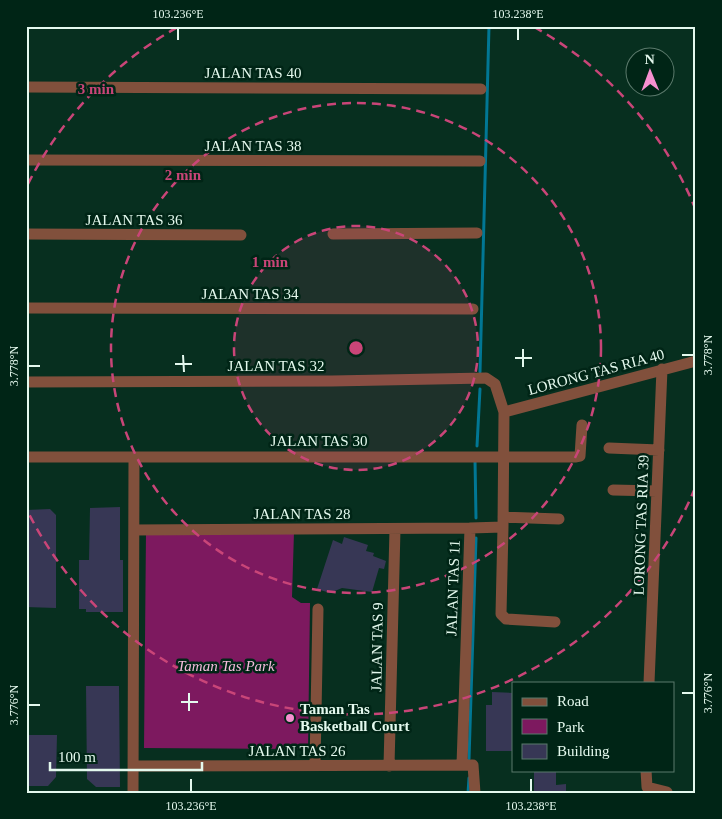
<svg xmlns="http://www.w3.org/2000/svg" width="722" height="819" font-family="Georgia,serif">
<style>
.green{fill:#7d195f}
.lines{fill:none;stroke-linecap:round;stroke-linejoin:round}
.stream{stroke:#017794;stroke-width:3}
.building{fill:#373755}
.minor{stroke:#81503c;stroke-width:11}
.ticks{fill:none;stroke:#e4f9ee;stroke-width:2}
.ring{fill:none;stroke:#c94578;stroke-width:2.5;stroke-dasharray:9 6}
.poi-dot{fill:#f690d0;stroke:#002516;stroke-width:2}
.labels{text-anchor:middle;stroke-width:5;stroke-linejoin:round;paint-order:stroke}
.street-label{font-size:15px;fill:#e4f9ee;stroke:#002516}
.park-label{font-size:15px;font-style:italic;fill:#f5bcdd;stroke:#002516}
.poi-label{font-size:15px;font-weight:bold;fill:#e4f9ee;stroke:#002516;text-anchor:start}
.centre{fill:#c94578;stroke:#002516;stroke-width:2.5}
.ring-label{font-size:15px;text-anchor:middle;font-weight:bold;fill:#c94578;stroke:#002516;stroke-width:5;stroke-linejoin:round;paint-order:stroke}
.neatline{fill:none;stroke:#e4f9ee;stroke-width:2}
.ticks-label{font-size:12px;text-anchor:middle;fill:#e4f9ee}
</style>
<rect width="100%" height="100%" fill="#072f1f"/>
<!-- green -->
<path class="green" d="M146,531L294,532L292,597L301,603H310L308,749L144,748Z"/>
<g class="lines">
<!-- stream -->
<path class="stream" d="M480,372L489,26
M477,446L480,389
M475,460L476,518
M469,759L476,538
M468,793L469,778"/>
</g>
<!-- building -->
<path class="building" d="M120,507V560H123V612H86V609H79V560H89L90,508Z
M50,509L56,515V608L26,607V510Z
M344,537L368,545L366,551L374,553L373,556L386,561L384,569L379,568L372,592L342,588L330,593L317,589L333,540L342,544Z
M86,686H119L120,787H96L87,779Z
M492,692L513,693V751H486V705H492Z
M26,735H57L56,777L48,786H26Z
M534,772H556V785L566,784V793H534Z"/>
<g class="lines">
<!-- minor -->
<path class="minor" d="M26,87L481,89
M26,160L480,161
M26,234L241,235
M333,234L477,233
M26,308L473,309
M26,382L332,381L486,378L495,384L504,412L503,527L470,528L462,765
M504,412L696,361
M609,448L659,450
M26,457H575L580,456L582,425
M613,490L657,491
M503,517L559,519
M503,527L501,614L506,619L555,622
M134,530L470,528
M649,683L662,369
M315,765L318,609
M133,766L473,765L475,793
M389,766L395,529
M646,770L647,787L667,792
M133,793L134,457"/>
</g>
<!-- ticks -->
<path class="ticks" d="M178,28V40M518,28V40M523,349V367M183,355L184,372M682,355H694M515,358H532M175,364H192M28,366H40M189,693V711M682,693H694M181,702H198M28,705H40M191,779V792M531,779V792"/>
<!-- distance rings -->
<circle cx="356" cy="348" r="122" fill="#c94578" fill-opacity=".12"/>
<g class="ring">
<circle cx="356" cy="348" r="122"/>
<circle cx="356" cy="348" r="245"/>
<path d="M695 488A367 367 0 0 1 28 512M28 184A367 367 0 0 1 178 27M534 27A367 367 0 0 1 695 208"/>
</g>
<!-- markers -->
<circle class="poi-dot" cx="290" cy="718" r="5"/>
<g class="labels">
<!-- street labels -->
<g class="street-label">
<text x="253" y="78">JALAN TAS 40</text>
<text x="253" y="151">JALAN TAS 38</text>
<text x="134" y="225">JALAN TAS 36</text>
<text x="250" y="299">JALAN TAS 34</text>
<text x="276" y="371">JALAN TAS 32</text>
<text transform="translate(596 372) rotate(-15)" y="5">LORONG TAS RIA 40</text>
<text x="319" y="446">JALAN TAS 30</text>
<text x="302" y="519">JALAN TAS 28</text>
<text transform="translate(641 525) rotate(-88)" y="5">LORONG TAS RIA 39</text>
<text transform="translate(453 588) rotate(-88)" y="5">JALAN TAS 11</text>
<text transform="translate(377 647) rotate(-89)" y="5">JALAN TAS 9</text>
<text x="297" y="756">JALAN TAS 26</text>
</g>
<!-- park labels -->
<g class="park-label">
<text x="226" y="671">Taman Tas Park</text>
</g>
<!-- poi labels -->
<g class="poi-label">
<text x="300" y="714">Taman Tas<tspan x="300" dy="17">Basketball Court</tspan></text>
</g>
</g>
<circle cx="356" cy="348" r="8" class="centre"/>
<g class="ring-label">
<text x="96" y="94">3 min</text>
<text x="183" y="180">2 min</text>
<text x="270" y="267">1 min</text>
</g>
<!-- border -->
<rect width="722" height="819" fill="none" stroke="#002516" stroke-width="55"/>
<!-- legend -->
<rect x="512" y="682" width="162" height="90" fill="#002516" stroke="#5b7a6c"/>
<rect x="522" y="698" width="25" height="8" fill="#81503c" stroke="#5b7a6c"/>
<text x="557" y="706" font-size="15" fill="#e4f9ee">Road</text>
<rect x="522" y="719" width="25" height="15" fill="#7d195f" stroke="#5b7a6c"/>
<text x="557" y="732" font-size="15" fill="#e4f9ee">Park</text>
<rect x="522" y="744" width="25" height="15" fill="#373755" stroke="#5b7a6c"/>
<text x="557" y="756" font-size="15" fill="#e4f9ee">Building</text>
<!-- north arrow -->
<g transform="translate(650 72) rotate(359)"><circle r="24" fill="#002516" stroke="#5b7a6c"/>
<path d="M0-4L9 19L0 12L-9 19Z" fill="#f690d0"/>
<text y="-8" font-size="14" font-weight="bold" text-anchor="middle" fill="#e4f9ee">N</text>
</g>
<!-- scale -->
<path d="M50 762v8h152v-8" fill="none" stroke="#e4f9ee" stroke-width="2.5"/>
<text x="58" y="762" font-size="15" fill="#e4f9ee" stroke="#002516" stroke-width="4" paint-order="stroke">100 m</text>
<rect x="28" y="28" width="666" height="764" class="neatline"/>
<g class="ticks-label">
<text x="178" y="18">103.236°E</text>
<text x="518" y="18">103.238°E</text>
<text transform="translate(708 355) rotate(-90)" y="4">3.778°N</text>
<text transform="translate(14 366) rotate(-90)" y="4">3.778°N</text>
<text transform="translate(708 693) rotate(-90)" y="4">3.776°N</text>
<text transform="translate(14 705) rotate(-90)" y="4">3.776°N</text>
<text x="191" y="810">103.236°E</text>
<text x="531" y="810">103.238°E</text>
</g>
</svg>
